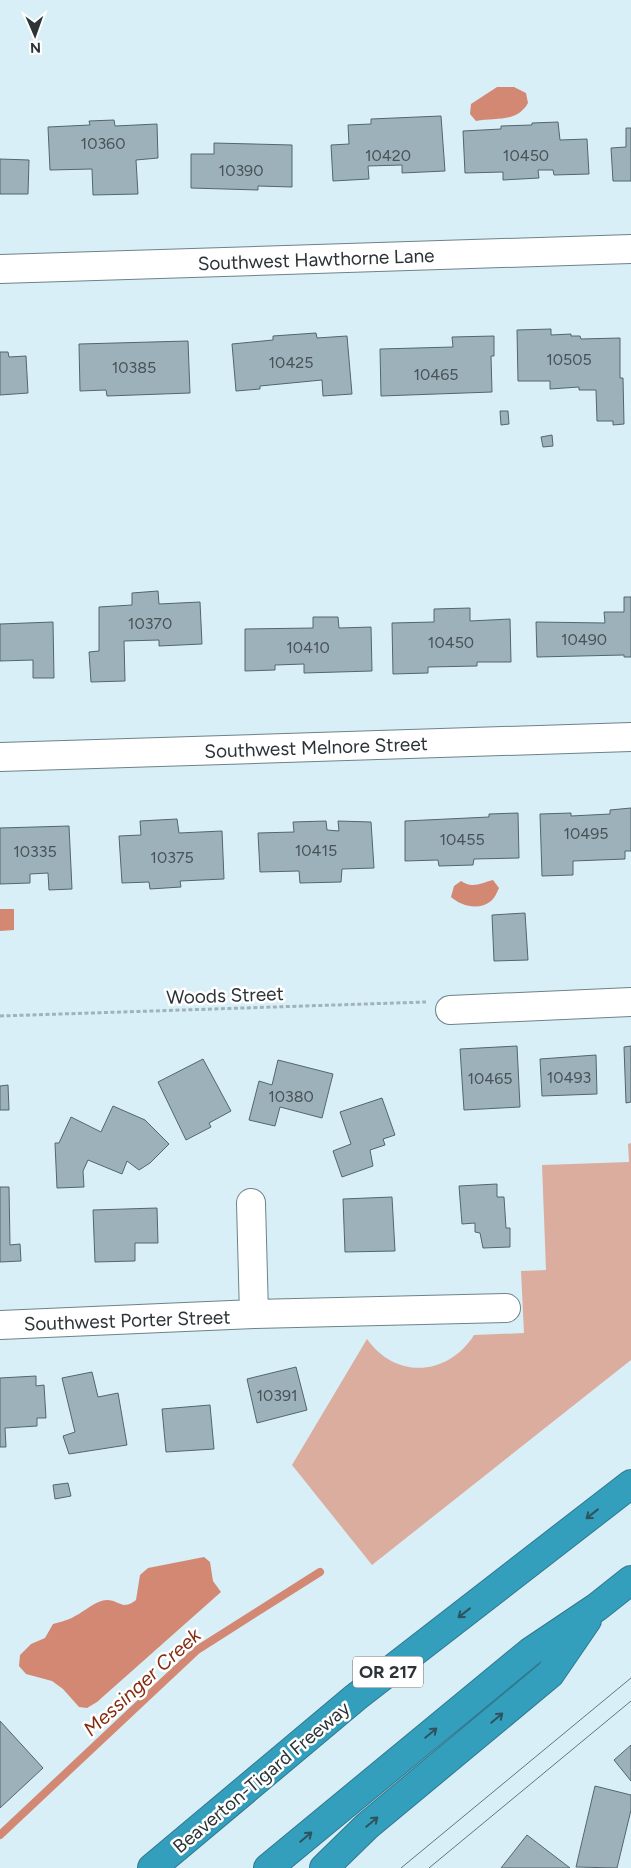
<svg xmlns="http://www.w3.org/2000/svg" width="631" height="1868" font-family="Figtree,sans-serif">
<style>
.green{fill:#dbad9f}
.water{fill:#d28873}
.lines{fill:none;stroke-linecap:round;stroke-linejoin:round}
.stream{stroke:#d28873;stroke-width:8}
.building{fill:#9cb1b9;stroke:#53666d}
.minor-casing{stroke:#6d8289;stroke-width:30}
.highway-casing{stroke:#31798e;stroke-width:30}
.path{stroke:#a1b3b9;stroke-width:3;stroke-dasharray:4 2.5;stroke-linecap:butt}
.minor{stroke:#fff;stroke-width:28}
.highway{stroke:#349ebd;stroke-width:28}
.tram{stroke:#667377;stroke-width:1}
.oneway{stroke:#2e545f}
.labels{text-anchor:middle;stroke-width:5;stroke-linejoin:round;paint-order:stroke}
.number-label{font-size:16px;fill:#485358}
.shield{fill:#fff;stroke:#6b7173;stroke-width:1}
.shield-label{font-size:18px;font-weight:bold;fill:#2c3437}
.street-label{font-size:19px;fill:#2c3437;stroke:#fff}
.water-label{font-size:20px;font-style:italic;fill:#852d11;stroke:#fff}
</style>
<rect width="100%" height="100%" fill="#d9eff7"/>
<!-- green -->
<path class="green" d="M631,1143V1360L372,1565L292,1465L367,1339C396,1380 448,1376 474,1335L524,1333L521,1271L546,1270L542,1165L629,1162L628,1144Z"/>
<!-- water -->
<path class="water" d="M497,87H514L526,93L528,103C517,123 496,117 476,121L470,114L471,104Z
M493,880L499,888C497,892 495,898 491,901C479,911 461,906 451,897L454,886L461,881C472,889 481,883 493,880Z
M0,909H14V930L0,931Z
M204,1557L210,1562L213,1581L221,1592L97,1702L87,1708L79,1707L63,1689L52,1681L26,1674L19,1666L20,1655L31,1644L45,1638L53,1624C60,1622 69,1620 75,1616C84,1612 96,1600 107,1600C119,1600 122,1611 136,1600L140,1575L148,1568Z"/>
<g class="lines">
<!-- stream -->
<path class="stream" d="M0,1835L197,1650L320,1572"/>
</g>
<!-- building -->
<path class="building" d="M441,116L445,171L402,173V165L368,166L369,179L333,181L331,145L349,144L348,125L371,124V119Z
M114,120L115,126L157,124L158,158L136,160L138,194L93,195L92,169L50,170L48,127L90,125L89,121Z
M558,122L560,140L587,139L589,174L554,175L553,170H538L539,178L503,180V172L465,173L463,131L501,129V126L532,125V123Z
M626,128H631V181H613L611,148L626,147Z
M214,143L292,145V187L258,186V190L191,188V154H214Z
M0,159L29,160L28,194H0Z
M551,329V335L571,334V336H580L581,339L620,338V378H623L624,424L613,425V421H597L596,390H579V387L550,389V381H518L517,330Z
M316,333L317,338L347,336L352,394L323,396L322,380L260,386V389L236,391L232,344L273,340V336Z
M494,336V356H491L492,392L381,396L380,349L453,347L452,337Z
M188,341L190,393L107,396L106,390L80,391L79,344Z
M0,352H8L9,357L26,356L28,393L0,395Z
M500,411H508L509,424L501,425Z
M552,435L553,446L543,447L541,437Z
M158,591L159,604L200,602L202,644L159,646V640L124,641L125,681L91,682L89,652L99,651V607L132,605V593Z
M624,597H631V657H624V655L537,657L536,622L605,623L604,612H624Z
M470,608V621L510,619L511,662H477V666L428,667V673L393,674L392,623L434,622V609Z
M313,617H338L339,628L371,627L372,671L304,673V664L275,665V670L245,671V629L313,628Z
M53,622L54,678H33V660L0,661V624Z
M631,808V851H625V859L573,861V875L542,876L540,814L571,813V816L610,814V810Z
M518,813L519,858L474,859L473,865L439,866L438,860L405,861V821L489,817V814Z
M177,819L179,833L222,831L224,879L180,881L181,887L150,889L149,882L122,883L119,836L141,835L140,821Z
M326,821L327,830L339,831L338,821L371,822L374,868L342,869L341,882L300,883L299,871L260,872L258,833L294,832L293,822Z
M69,826L72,889L49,890L48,873L30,874V883L0,884V828Z
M525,913L528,960L494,961L492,915Z
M517,1046L520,1107L464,1110L460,1049Z
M631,1046V1102L626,1103L624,1047Z
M596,1055L597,1094L542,1096L540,1059Z
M203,1059L231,1111L209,1123L211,1127L186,1140L158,1082Z
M278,1060L333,1074L322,1118L280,1107L275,1126L249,1120L259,1081L272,1085Z
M8,1085L9,1110H0V1086Z
M382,1098L395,1135L383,1139L385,1145L370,1150L373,1166L342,1177L333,1151L351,1144L340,1112Z
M113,1106L145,1120L169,1144L150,1163L139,1170L127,1161L122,1174L88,1160L83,1171L84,1187L57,1188L55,1143H59L71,1117L101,1132Z
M497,1184V1197H504L506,1228H510V1247L483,1248L480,1233L475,1232V1223L462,1224L459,1186Z
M0,1187H9L10,1245L20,1244L21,1261L0,1262Z
M392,1197L395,1251L345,1252L343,1199Z
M157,1208L158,1243H135V1261L95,1262L93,1210Z
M296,1367L307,1410L257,1423L247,1379Z
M92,1372L98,1397L118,1393L127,1445L69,1454L63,1436L75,1432L62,1378Z
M36,1376V1386L44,1385L46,1418H37V1426L5,1428L6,1447H0V1378Z
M210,1405L214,1449L166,1452L162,1409Z
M68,1483L71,1496L55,1499L53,1485Z
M0,1721L43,1768L0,1808Z
M631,1745V1781L614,1760Z
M595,1786L631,1795V1810L617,1868L576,1867Z
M527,1835L570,1868H501Z"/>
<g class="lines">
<defs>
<path id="minor" d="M0,269L631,249
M0,757L631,737
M450,1010L631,1002
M251,1203L254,1314
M0,1325L254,1314L506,1308"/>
<path id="highway" d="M152,1868L356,1697L631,1484
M268,1868L530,1652L597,1607L631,1580
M324,1868L367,1826L550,1674L587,1620"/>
</defs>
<!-- minor casing -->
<use href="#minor" class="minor-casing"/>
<!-- highway casing -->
<use href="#highway" class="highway-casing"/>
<!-- path -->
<path class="path" d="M0,1016L426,1002"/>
<!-- minor -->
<use href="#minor" class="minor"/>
<!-- highway -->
<use href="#highway" class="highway"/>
<!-- tram -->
<path class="tram" d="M401,1868L631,1678
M429,1868L631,1701"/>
</g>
<!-- one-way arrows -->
<defs><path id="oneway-shaft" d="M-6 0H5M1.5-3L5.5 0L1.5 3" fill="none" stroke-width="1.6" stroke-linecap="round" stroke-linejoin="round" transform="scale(1.25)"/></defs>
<g class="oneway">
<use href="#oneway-shaft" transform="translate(592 1514) rotate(142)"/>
<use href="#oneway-shaft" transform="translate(464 1613) rotate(142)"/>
<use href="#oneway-shaft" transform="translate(497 1718) rotate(-40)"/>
<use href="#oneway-shaft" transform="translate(431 1733) rotate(-40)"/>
<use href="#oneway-shaft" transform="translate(372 1822) rotate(-40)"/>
<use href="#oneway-shaft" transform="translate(306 1837) rotate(-40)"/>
</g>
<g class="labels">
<!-- number labels -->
<g class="number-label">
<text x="103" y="149">10360</text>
<text x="388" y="161">10420</text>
<text x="526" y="161">10450</text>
<text x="241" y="176">10390</text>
<text x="569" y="365">10505</text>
<text x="291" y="368">10425</text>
<text x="134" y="373">10385</text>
<text x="436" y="380">10465</text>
<text x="150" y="629">10370</text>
<text x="584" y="645">10490</text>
<text x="451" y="648">10450</text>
<text x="308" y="653">10410</text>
<text x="586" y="839">10495</text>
<text x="462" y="845">10455</text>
<text x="316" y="856">10415</text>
<text x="35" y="857">10335</text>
<text x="172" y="863">10375</text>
<text x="569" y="1083">10493</text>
<text x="490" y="1084">10465</text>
<text x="291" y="1102">10380</text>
<text x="277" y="1401">10391</text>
</g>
<!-- shield labels -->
<rect class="shield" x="353" y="1656.5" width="70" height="31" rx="4"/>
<g class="shield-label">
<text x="388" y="1678">OR 217</text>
</g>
<!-- street labels -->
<g class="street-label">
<text transform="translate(316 259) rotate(-2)" y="7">Southwest Hawthorne Lane</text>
<text transform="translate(316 747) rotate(-2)" y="7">Southwest Melnore Street</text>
<text transform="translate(225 995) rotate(-2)" y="7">Woods Street</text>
<text transform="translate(127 1320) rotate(-2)" y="7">Southwest Porter Street</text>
<text transform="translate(261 1777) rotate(-40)" y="7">Beaverton-Tigard Freeway</text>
</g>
<!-- water labels -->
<g class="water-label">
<text transform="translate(142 1682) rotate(-42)" y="7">Messinger Creek</text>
</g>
</g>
<!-- north arrow -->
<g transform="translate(35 35) rotate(178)" stroke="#ffffff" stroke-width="4" paint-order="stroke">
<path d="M0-4L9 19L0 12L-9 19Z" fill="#2c3437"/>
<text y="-8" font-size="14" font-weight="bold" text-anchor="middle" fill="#2c3437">N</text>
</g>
</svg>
